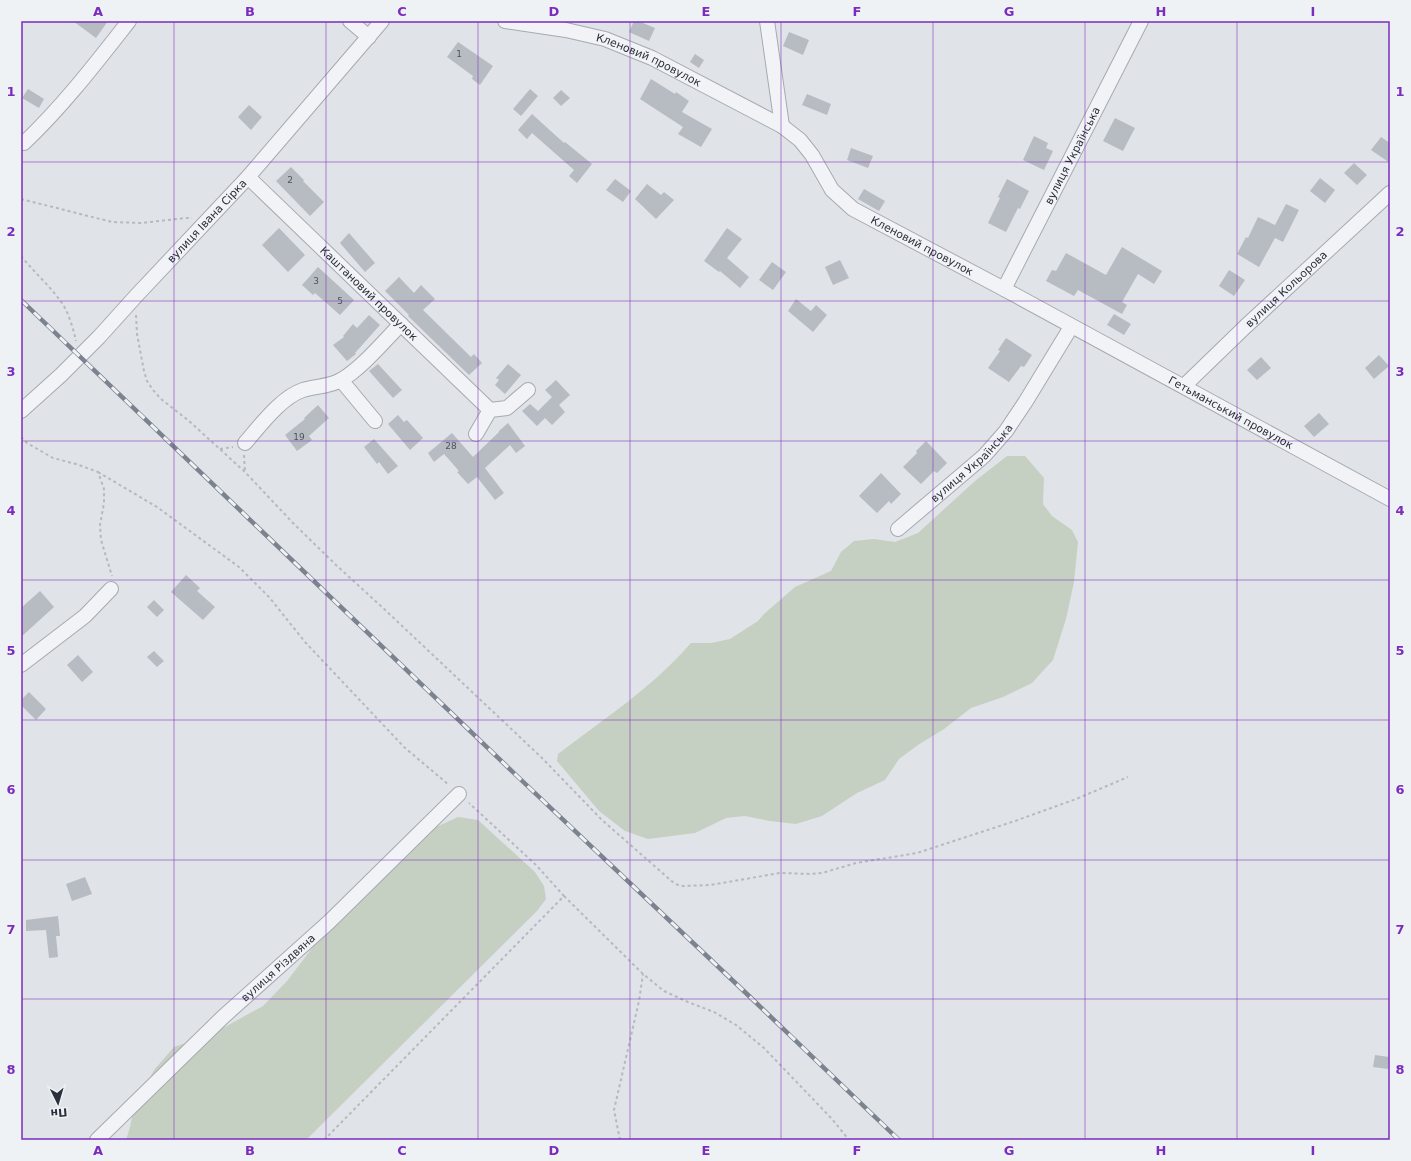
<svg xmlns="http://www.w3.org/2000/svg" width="1411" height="1161" font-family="'DejaVu Sans',sans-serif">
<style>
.green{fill:#c6d0c2}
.building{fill:#b7bcc3}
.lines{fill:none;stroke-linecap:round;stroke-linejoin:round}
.minor-casing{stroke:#a6aab1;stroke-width:16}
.path{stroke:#b6b9be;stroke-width:2;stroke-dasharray:3 3;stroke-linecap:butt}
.minor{stroke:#f2f3f6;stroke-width:14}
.rail-casing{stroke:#7b838f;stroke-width:4.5}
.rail{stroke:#eff2f5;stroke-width:3;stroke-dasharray:9;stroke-linecap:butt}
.grid{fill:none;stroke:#7b2cbf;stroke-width:1;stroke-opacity:0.55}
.labels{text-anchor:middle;stroke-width:3;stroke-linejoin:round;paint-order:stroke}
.number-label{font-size:9px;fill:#4d545e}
.street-label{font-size:11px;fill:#2a313d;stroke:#eff2f5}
.neatline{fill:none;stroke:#7b2cbf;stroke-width:1.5}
.grid-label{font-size:13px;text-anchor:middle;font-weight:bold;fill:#7b2cbf}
</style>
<rect width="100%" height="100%" fill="#e0e3e7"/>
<!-- green -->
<path class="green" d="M1007,456H1025L1044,478L1043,504L1052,516L1072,530L1078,542L1074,582L1066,619L1053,660L1032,683L1003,697L971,708L944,729L918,745L899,759L885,780L857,793L822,816L796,824L770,821L745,816L726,818L695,833L648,839L625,831L599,811L557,761L558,754C604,719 653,687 691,643H711L730,639L758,621L764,614L795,587L831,571L841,552L854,541L874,539L895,542L918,533L975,481Z
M458,817L478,820L535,872L544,886L546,899L537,911L306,1140H126L130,1127L134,1107L154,1070L174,1047L212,1034L263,1006L287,981L316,943L436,827Z"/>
<!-- building -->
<path class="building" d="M73,21H108L96,38Z
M634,21H638L655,28L649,41L629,32Z
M789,32L809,40L803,55L783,46Z
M458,42L493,66L480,85L472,79L473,76L447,57Z
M695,54L704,60L699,68L690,62Z
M651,79L675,94L676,92L689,101L682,112L712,129L701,147L678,134L683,127L640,99Z
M28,89L44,99L39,108L22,98Z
M530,89L538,96L521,116L513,109Z
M561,90L570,98L561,106L553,98Z
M807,94L831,104L827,115L802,105Z
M249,105L262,117L251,130L238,117Z
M532,114L564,143L565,142L592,164L577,183L569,176L574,170L532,133L527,139L518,130Z
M1115,118L1135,128L1123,151L1103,141Z
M1034,136L1048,143L1046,148L1053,151L1044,170L1023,160Z
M1381,137L1390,143V163L1371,150Z
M851,148L873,156L868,168L847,160Z
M1354,163L1367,175L1357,185L1344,173Z
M291,167L304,180L303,181L324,202L310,216L276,181Z
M1320,178L1335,190L1325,203L1310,191Z
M615,179L631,191L623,202L606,190Z
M1007,179L1029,191L1020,209L1018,208L1006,232L988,223L1000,198L998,197Z
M647,184L661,195L664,192L674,200L656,219L635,199Z
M864,189L885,201L879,211L858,199Z
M1286,204L1299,210L1283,242L1275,238L1259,267L1237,254L1246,237L1248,238L1258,217L1275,225Z
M279,228L305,255L288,272L262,245Z
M727,228L742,239L727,258L749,277L740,288L720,271L719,272L704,261Z
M349,233L375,263L365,272L340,243Z
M1122,247L1162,271L1154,284L1138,274L1122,302L1127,305L1122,314L1078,290L1074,296L1046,281L1052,270L1056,271L1066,253L1106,275Z
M840,260L849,278L833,285L825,267Z
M772,262L786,272L773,290L759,280Z
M318,267L354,300L340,315L315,293L313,295L302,285Z
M1229,270L1245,280L1234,296L1219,286Z
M399,277L414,293L421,285L435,299L423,310L471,357L474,354L482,363L469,375L408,316L409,315L385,291Z
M796,299L811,311L816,305L827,315L813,332L788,311Z
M1114,314L1131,324L1124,335L1107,325Z
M369,315L380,325L355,353L356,354L347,361L333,345L344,337L343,336L353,324L357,328Z
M1006,338L1032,355L1024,367L1021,366L1009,382L988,368L1000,351L998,350Z
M1379,355L1389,366L1374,379L1365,368Z
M1261,357L1271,368L1257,380L1247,370Z
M378,364L402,390L393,398L369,371Z
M508,364L521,375L505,394L495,385L499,380L496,378Z
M556,380L570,395L559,405L565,412L552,425L545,418L537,426L522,411L530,404L538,411L552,397L545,390Z
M318,405L329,418L309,436L312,440L297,451L285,435L305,419L304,418Z
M1319,413L1329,424L1314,437L1304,426Z
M398,415L404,422L407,420L423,438L410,450L388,424Z
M508,423L525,446L516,453L510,445L485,468L504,493L495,500L477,477L468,484L457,472L459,471L444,454L434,462L428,453L452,433L473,457L499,432V431Z
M374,439L398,466L388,474L379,462L377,464L364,447Z
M926,441L947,463L937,473L934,471L921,484L903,467L917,453L916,451Z
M881,473L901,494L891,504L889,501L877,513L859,496Z
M186,575L200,588L197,591L215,607L203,620L171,592Z
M40,591L54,607L21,637V608Z
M154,600L164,610L157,617L147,607Z
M154,651L164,661L157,667L147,657Z
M78,655L93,672L82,682L67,665Z
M29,692L46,709L36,720L21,705V700Z
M85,877L92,894L72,901L66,884Z
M58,916L60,936H56L58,957L49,958L46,930L26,931V920Z
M1375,1055L1389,1057L1388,1069L1373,1067Z"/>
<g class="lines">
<defs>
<g id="minor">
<path d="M350,21L369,37"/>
<path id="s1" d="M505,21L566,30L605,39L652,58L782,126L800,140L812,155L832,190L853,209L1004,289L1390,499"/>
<path d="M767,21L782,126"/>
<path d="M24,143C63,106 96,63 129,21"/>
<path id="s2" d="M248,177L490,410"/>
<path id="s3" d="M1004,289L1141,21"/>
<path d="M341,380L375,421"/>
<path id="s4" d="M1184,386L1246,326L1390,193"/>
<path id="s5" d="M21,411L61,375L99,337L136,296L248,177L382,21"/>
<path d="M476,434L490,410L507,408L528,390"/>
<path d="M245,443C259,427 281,397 303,390C315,386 329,387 341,380C360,370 385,340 401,324"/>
<path id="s6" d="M898,529L984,456L1006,431L1026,401L1071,327"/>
<path d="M21,665L85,616L111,589"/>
<path id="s7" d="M97,1140L223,1017L329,922L459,794"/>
</g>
</defs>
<!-- minor casing -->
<use href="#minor" class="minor-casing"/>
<!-- path -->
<path class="path" d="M21,199L112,222L141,223L186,218H192
M21,256C34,272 50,286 62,303C69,314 73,328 76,341
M136,315L137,334L144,371L147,381L153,390L161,399L189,421L245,472L294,524L336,565L382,607L541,757L602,820L675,884L683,886L710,885L780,873L811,874L822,873L856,863L917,853L1015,821L1076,799L1128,777
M21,437L27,443L53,458L76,464L98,472L104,489V503L100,525L101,540L112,576
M220,449L233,447
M244,455L245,472
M98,472L157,507L239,567L269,597L305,642L404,747L449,785
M564,896L643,974L664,991L688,1002L714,1012L736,1025L764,1048L832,1119L849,1140
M324,1140L564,896L536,865L469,803
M620,1140L614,1110L639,1001L643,974"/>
<!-- minor -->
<use href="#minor" class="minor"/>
<defs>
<path id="rail" d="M21,300L517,776L748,995L899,1140"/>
</defs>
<!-- rail casing -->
<use href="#rail" class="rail-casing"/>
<!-- rail -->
<use href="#rail" class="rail"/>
</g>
<!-- grid -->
<path class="grid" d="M174,21V1140M326,21V1140M478,21V1140M630,21V1140M781,21V1140M933,21V1140M1085,21V1140M1237,21V1140M21,162H1390M21,301H1390M21,441H1390M21,580H1390M21,720H1390M21,860H1390M21,999H1390"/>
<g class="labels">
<!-- number labels -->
<g class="number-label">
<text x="459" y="57">1</text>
<text x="290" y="183">2</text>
<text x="316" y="284">3</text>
<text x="340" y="304">5</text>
<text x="299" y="440">19</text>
<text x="451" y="449">28</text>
</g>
<!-- street labels -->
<g class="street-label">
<text dy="4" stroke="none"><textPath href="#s1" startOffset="150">Кленовий провулок</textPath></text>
<text dy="4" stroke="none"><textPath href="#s3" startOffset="150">вулиця Українська</textPath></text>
<text dy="4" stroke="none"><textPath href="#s5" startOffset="266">вулиця Івана Сірка</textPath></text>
<text dy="4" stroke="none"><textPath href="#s1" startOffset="488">Кленовий провулок</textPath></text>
<text dy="4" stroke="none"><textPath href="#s4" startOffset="141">вулиця Кольорова</textPath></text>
<text dy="4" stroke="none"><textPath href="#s2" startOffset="168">Каштановий провулок</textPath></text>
<text dy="4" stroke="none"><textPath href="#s1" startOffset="839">Гетьманський провулок</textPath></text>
<text dy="4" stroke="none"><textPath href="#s6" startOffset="99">вулиця Українська</textPath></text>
<text dy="4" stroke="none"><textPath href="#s7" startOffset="250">вулиця Різдвяна</textPath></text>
</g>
</g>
<!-- border -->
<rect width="1411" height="1161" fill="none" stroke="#eff2f5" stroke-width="44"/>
<!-- north arrow -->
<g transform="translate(58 1103) rotate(175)" stroke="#eff2f5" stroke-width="3" paint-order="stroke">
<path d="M0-3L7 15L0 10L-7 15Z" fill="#2a313d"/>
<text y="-6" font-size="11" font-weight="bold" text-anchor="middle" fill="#2a313d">Пн</text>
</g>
<rect x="22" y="22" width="1367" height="1117" class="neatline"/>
<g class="grid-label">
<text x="98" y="16">A</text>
<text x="250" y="16">B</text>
<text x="402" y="16">C</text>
<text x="554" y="16">D</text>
<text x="706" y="16">E</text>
<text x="857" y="16">F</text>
<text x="1009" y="16">G</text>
<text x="1161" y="16">H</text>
<text x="1313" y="16">I</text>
<text x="11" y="96">1</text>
<text x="1400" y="96">1</text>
<text x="11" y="236">2</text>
<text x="1400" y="236">2</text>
<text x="11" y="376">3</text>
<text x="1400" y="376">3</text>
<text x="11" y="515">4</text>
<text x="1400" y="515">4</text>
<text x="11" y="655">5</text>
<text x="1400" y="655">5</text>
<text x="11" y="794">6</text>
<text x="1400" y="794">6</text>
<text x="11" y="934">7</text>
<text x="1400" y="934">7</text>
<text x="11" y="1074">8</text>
<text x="1400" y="1074">8</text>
<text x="98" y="1155">A</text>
<text x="250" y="1155">B</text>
<text x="402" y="1155">C</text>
<text x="554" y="1155">D</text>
<text x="706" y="1155">E</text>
<text x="857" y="1155">F</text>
<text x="1009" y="1155">G</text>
<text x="1161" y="1155">H</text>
<text x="1313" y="1155">I</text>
</g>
</svg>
